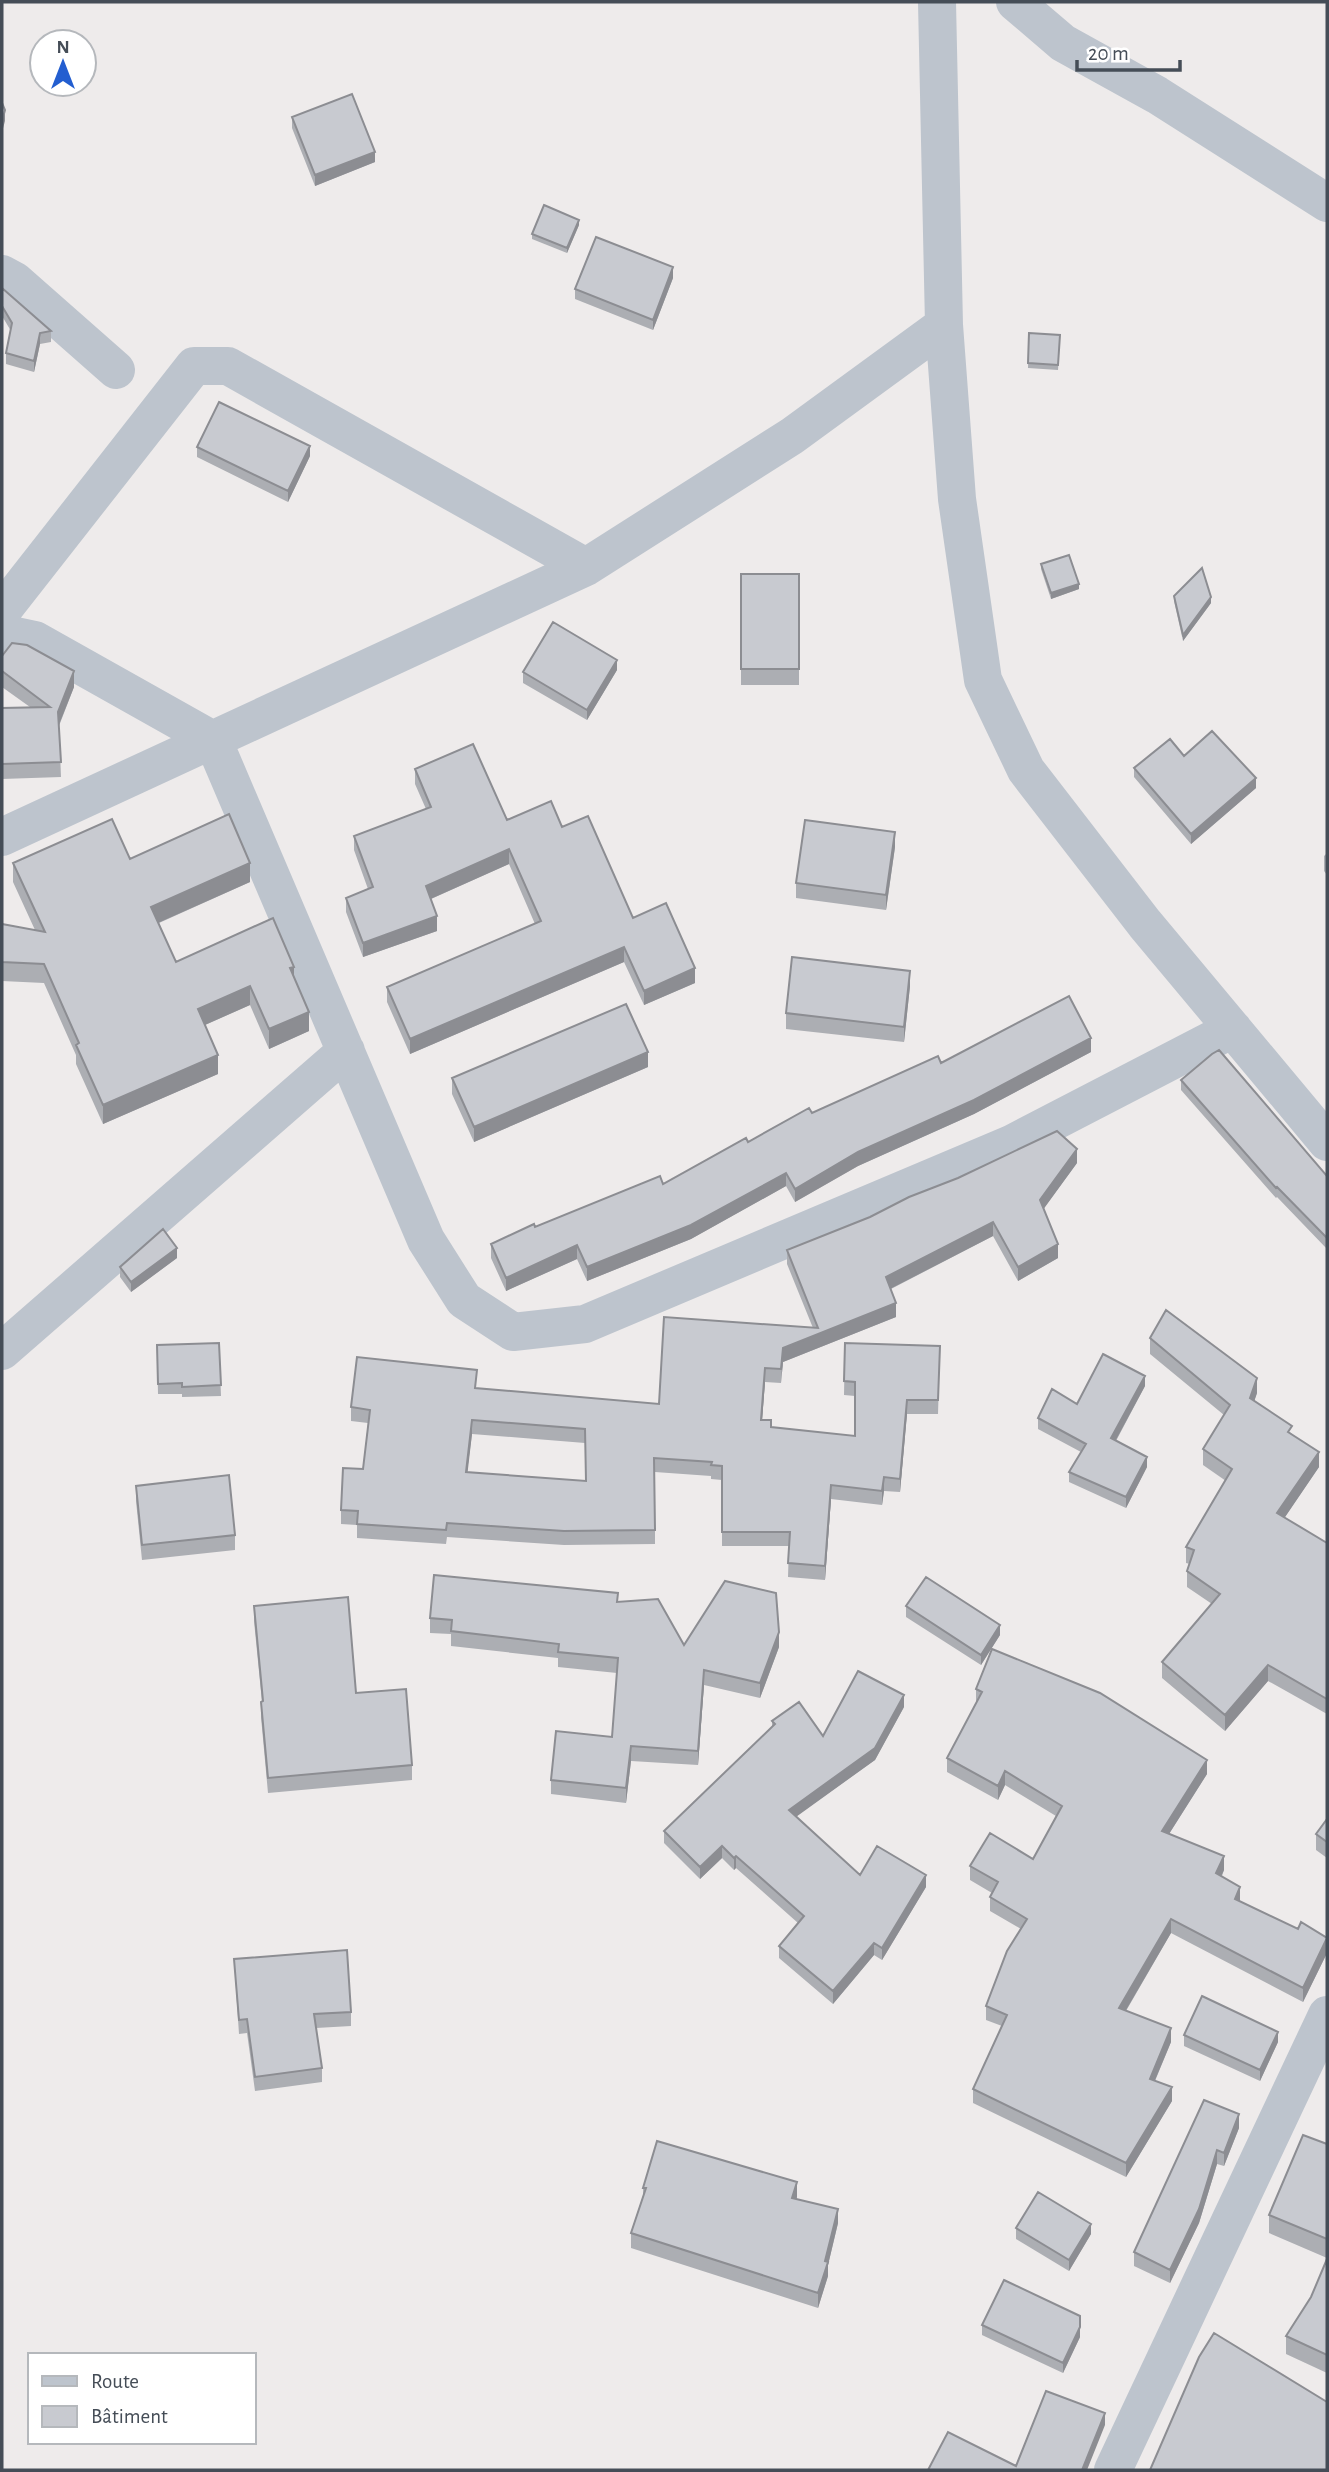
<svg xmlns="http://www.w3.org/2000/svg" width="1329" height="2472" font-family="'Alegreya Sans',sans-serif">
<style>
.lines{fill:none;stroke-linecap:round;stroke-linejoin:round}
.minor{stroke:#bdc4cd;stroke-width:38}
.wall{fill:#acaeb3;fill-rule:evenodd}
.shaded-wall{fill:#8c8d92}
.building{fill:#c8cad0;stroke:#8c8d92;stroke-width:2;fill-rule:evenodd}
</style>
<rect width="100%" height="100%" fill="#eeebeb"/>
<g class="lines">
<!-- minor -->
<path class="minor" d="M937,2L944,325L957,499L983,680L1026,770L1145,924L1327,1142
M1015,2L1063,43L1157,95L1327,203
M2,274L15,281L116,370
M2,611L194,366H228L586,567
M2,633L35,640L213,740L426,1240L464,1300L513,1332L585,1324L1011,1144L1233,1029
M2,837L586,567L792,436L944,325
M2,1351L346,1051
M1113,2470L1327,2015"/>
</g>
<!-- wall -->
<path class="wall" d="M292,117L375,162L315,186L292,128Z
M579,225L567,253L532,239V234Z
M673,278L653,330L575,299V289Z
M2,288L51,331V342L40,344L34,372L6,364V353L11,331L2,316Z
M1029,333L1060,335L1058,370L1028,368Z
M197,447L310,456L288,502L197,457Z
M1041,564L1079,589L1051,599L1041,569Z
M741,574H799V685H741Z
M1174,596L1211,603L1183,641L1174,601Z
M2,656L74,687L59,726L61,777L2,779V708L30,707L2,687Z
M617,670L587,720L523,683V672Z
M1184,756L1256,788L1191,844L1134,777V768Z
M415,769L507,820L562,827L633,918L695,983L644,1005L624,962L410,1054L387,1002V987L535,924L509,864L431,899L437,931L363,957L346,912V898L368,889L354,850V836L426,809L415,784Z
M895,847L886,910L796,898V883Z
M1327,853V875L1324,871V856Z
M130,859L250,882L159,923L176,962L294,978L309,1031L269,1049L250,1005L205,1025L218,1074L103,1124L76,1064V1055L44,983L2,981V924L35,930L13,882V863Z
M910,986L904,1042L786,1029V1013Z
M1091,1052L974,1114L858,1166L795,1202L786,1186L691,1239L587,1281L577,1259L506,1291L491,1258V1244L535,1227L663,1184L748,1142L812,1113L941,1063Z
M648,1067L474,1142L452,1094V1078Z
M1181,1080L1327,1176V1249L1277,1197L1276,1198L1181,1090Z
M1077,1163L1043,1209L1058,1258L1018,1281L993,1236L891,1289L896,1317L783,1362L781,1383L765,1382L762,1420L771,1427L855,1436V1396L844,1395L845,1343L940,1346L938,1414H907L900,1492L884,1491L882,1505L831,1499L825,1580L788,1577L789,1546H722V1480L711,1479V1476L655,1472V1544L564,1545L447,1537L446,1544L357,1538V1525L341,1524V1510L363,1469L368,1423L351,1421V1407L477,1388L659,1404L813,1328L787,1264V1250ZM472,1434L585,1443L586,1481L467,1472Z
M177,1258L131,1292L120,1277V1267Z
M1150,1338L1257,1393L1254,1401L1292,1434L1319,1467L1284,1518L1327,1543V1714L1268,1681L1225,1731L1162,1678V1662L1212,1604L1187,1587V1571L1190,1564L1186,1563V1547L1226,1481L1203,1465V1449L1224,1415L1150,1354Z
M219,1343L221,1396L182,1397V1394H158L157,1345Z
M1145,1386L1116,1441L1147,1467L1126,1508L1069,1482V1472L1081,1452L1038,1429V1418L1077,1404Z
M136,1486L235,1535V1550L142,1560L136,1501Z
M618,1602L684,1645L779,1647L760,1698L704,1685L698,1765L631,1761L626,1803L551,1794V1780L612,1737L617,1673L558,1667V1658L451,1646V1634L430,1633V1618Z
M254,1606L356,1693L412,1765V1780L268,1793L261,1717L262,1702L254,1621Z
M906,1606L1000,1635L981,1665L906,1617Z
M976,1689L1207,1774L1169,1834L1224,1870L1222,1876L1240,1901L1298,1929L1327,1938V1953L1303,2002L1171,1933L1126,2011L1171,2042L1155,2081L1172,2101L1126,2177L973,2103V2089L1002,2026L986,2020V2006L1021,1929L990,1911V1897L992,1893L970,1880V1866L1033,1859L1056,1816L1005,1785L998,1800L947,1772V1758L976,1703Z
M904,1707L875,1760L796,1816L860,1875L926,1887L882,1960L874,1955L833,2004L779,1958V1946L798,1923L736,1868L734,1870L722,1858L700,1879L664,1843V1831L772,1727V1721L823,1736Z
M1327,1819V1858L1316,1850V1834Z
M234,1959L351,2012V2026L316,2028L322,2068V2082L255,2091L247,2033L239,2034Z
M1184,2035L1278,2042L1260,2081L1184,2046Z
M1204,2100L1239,2128L1224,2166L1217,2164L1199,2223L1170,2283L1134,2266V2252Z
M1327,2144V2258L1269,2233V2215Z
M643,2188L797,2197L796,2199L838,2223L828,2265V2276L818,2308L631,2248V2233L643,2197Z
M1016,2228L1091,2234L1069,2271L1016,2239Z
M1327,2259V2373L1286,2354V2336L1311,2297Z
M982,2325L1080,2337L1063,2373L982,2335Z"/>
<!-- shaded-wall -->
<path class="shaded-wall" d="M5,110V121L2,132V121Z
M375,152V162L315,186V175Z
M579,220V225L567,253V248Z
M673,267V278L653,330V320Z
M40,333V344L34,372V361Z
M310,446V456L288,502V491Z
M1079,584V589L1051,599V593Z
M1211,597V603L1183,641V635Z
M617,660V670L587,720V710Z
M74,671V687L58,727V712Z
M1256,778V788L1191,844V834Z
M895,832V847L886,910V895Z
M509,849V864L426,901V886Z
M250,863V882L151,926V907Z
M437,916V931L363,957V943Z
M624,947V962L410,1054V1039Z
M294,967V986L290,968Z
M695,968V983L644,1005V991Z
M910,971V986L904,1042V1027Z
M250,986V1005L198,1028V1009Z
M309,1012V1031L269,1049V1029Z
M1091,1038V1052L974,1114L858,1166L795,1202V1189L858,1152Z
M648,1052V1067L474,1142V1127Z
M218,1055V1074L103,1124V1105Z
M1077,1149V1163L1040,1214V1200Z
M786,1173V1186L691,1239L587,1281V1267Z
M993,1222V1236L886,1291V1277Z
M1058,1244V1258L1018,1281V1267Z
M577,1245V1259L506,1291V1278Z
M177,1248V1258L131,1292V1282Z
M896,1303V1317L783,1362L781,1383L783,1348Z
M765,1368V1382L761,1434V1420Z
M1145,1376V1386L1111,1449V1438Z
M1257,1378V1393L1250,1414V1398Z
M907,1400V1414L900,1492V1479Z
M472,1420V1434L466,1486V1472Z
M1319,1452V1467L1277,1529V1513Z
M1147,1457V1467L1126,1508V1497Z
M884,1477V1491L882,1505V1491Z
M831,1485V1499L825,1580V1566Z
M1000,1625V1635L981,1665V1655Z
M779,1632V1647L760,1698V1683Z
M1268,1665V1681L1225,1731V1715Z
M704,1670V1685L698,1765V1751Z
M904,1695V1707L875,1760L789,1822V1810Z
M631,1746V1761L626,1803V1788Z
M1207,1760V1774L1162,1845V1831Z
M1005,1771V1785L998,1800V1786Z
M722,1846V1858L700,1879V1867Z
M736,1856V1868L734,1870V1858Z
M1224,1856V1870L1216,1887V1873Z
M926,1875V1887L882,1960V1948Z
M1240,1887V1901L1235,1899Z
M1171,1919V1933L1119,2022V2008Z
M1327,1939V1953L1303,2002V1988Z
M874,1943V1955L833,2004V1991Z
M1171,2028V2042L1150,2092V2079Z
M1278,2032V2042L1260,2081V2070Z
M1172,2087V2101L1126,2177V2163Z
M1239,2114V2128L1224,2166V2153Z
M1217,2150V2164L1199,2223L1170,2283V2270Z
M797,2182V2197L792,2213V2198Z
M838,2209V2223L828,2265V2276L818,2308V2293Z
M1091,2224V2234L1069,2271V2260Z
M1080,2327V2337L1063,2373V2363Z
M1105,2413V2425L1087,2470H1082Z"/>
<!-- building -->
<path class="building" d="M352,94L375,152L315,175L292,117Z
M2,103L5,110L2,121Z
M544,205L579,220L567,248L532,234Z
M596,237L673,267L653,320L575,289Z
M2,288L51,331L40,333L34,361L6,353L12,323L2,306Z
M1029,333L1060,335L1058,365L1028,363Z
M219,402L310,446L288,491L197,447Z
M1069,555L1079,584L1051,593L1041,564Z
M1202,568L1211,597L1183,635L1174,596Z
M741,574H799V669H741Z
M553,622L617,660L587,710L523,672Z
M12,643L27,645L74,671L58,712L61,762L2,764V708L50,707L2,671V656Z
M1212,731L1256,778L1191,834L1134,768L1170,739L1184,756Z
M473,744L507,820L551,801L562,827L588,816L633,918L666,903L695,968L644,991L624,947L410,1039L387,987L541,921L509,849L426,886L437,916L363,943L346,898L373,887L354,836L431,807L415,769Z
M229,814L250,863L151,907L176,962L273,918L294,967L290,968L309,1012L269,1029L250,986L198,1009L218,1055L103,1105L76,1045L79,1043L44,964L2,962V924L45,932L13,863L112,819L130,859Z
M805,820L895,832L886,895L796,883Z
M792,957L910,971L904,1027L786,1013Z
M1069,996L1091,1038L974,1100L858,1152L795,1189L786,1173L691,1225L587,1267L577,1245L506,1278L491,1244L534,1224L535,1227L660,1176L663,1184L746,1138L748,1142L809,1108L812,1113L938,1056L941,1063Z
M626,1004L648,1052L474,1127L452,1078Z
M1219,1050L1327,1176V1238L1277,1187L1276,1188L1181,1080L1212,1054Z
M1057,1131L1077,1149L1040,1200L1058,1244L1018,1267L993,1222L886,1277L896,1303L783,1348L781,1369L765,1368L761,1420H771V1427L855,1436V1382L844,1381L845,1343L940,1346L938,1400H907L900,1479L884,1477L882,1491L831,1485L825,1566L788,1563L790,1532H722V1466L711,1465L712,1462L654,1458L655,1530L564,1531L447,1523L446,1530L357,1524L358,1511L341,1510L343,1468L363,1469L370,1410L351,1407L357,1357L477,1370L475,1388L659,1404L664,1317L818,1328L787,1250L870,1217L909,1197L958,1178ZM472,1420L585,1429L586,1481L466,1472Z
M163,1229L177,1248L131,1282L120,1267Z
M1166,1310L1257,1378L1250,1398L1292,1426L1288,1432L1319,1452L1277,1513L1327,1543V1699L1268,1665L1225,1715L1162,1662L1220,1594L1187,1571L1194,1550L1186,1547L1232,1469L1203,1449L1230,1405L1150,1338Z
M219,1343L221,1385L182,1387V1383L158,1384L157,1345Z
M1103,1354L1145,1376L1111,1438L1147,1457L1126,1497L1069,1472L1086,1444L1038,1418L1052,1389L1077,1404Z
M229,1475L235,1535L142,1545L136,1486Z
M434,1575L618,1593L617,1602L658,1599L684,1645L725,1581L776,1593L779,1632L760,1683L704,1670L698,1751L631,1746L626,1788L551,1780L556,1731L612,1737L618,1658L558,1652L559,1644L451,1631L452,1620L430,1618Z
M926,1577L1000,1625L981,1655L906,1606Z
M348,1597L356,1693L406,1689L412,1765L268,1778L261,1702L263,1701L254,1606Z
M992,1649L1100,1693L1207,1760L1162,1831L1224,1856L1216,1873L1240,1887L1235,1899L1298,1929L1301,1922L1327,1938L1303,1988L1171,1919L1119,2008L1171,2028L1150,2079L1172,2087L1126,2163L973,2089L1007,2015L986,2006L1007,1951L1027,1919L990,1897L998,1882L970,1866L990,1833L1033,1859L1062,1806L1005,1771L998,1786L947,1758L982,1692L976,1689Z
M858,1671L904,1695L875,1748L789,1810L860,1875L877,1846L926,1875L882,1948L874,1943L833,1991L779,1946L804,1916L736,1856L734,1858L722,1846L700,1867L664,1831L775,1724L772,1721L799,1702L823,1736Z
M1327,1819V1842L1316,1834Z
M347,1950L351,2012L314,2014L322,2068L255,2077L247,2019L239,2020L234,1959Z
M1202,1996L1278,2032L1260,2070L1184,2035Z
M1204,2100L1239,2114L1224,2153L1217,2150L1199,2209L1170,2270L1134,2252Z
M1303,2135L1327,2144V2239L1269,2215Z
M657,2141L797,2182L792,2198L838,2209L825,2261L828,2262L818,2293L631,2233L646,2188H643Z
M1038,2192L1091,2224L1069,2260L1016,2228Z
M1327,2259V2355L1286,2336L1311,2297Z
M1004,2280L1080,2316V2327L1063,2363L982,2325Z
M1214,2333L1327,2402V2470H1150L1199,2357Z
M1046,2391L1105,2413L1082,2470H928L948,2432L1016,2466Z"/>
<!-- border -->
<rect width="1329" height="2472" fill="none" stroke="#454d57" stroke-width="7"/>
<!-- legend -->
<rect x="28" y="2353" width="228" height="91" fill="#ffffff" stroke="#b5b8bc" stroke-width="2"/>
<rect x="42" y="2376" width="35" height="10" fill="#bdc4cd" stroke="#b5b8bc" stroke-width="2"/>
<text x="91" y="2388" font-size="21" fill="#454d57">Route</text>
<rect x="42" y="2406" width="35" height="21" fill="#c8cad0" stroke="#b5b8bc" stroke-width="2"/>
<text x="91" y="2423" font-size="21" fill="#454d57">Bâtiment</text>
<!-- north arrow -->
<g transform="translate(63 63)"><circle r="33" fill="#ffffff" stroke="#b5b8bc" stroke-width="2"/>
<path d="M0-5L12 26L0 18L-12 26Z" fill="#235ed0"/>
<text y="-10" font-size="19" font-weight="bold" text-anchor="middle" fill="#454d57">N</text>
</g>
<!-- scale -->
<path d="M1077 60v10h103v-10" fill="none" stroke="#454d57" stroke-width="3.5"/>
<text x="1088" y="60" font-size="21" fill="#454d57" stroke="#ffffff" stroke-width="5" paint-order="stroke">20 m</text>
</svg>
